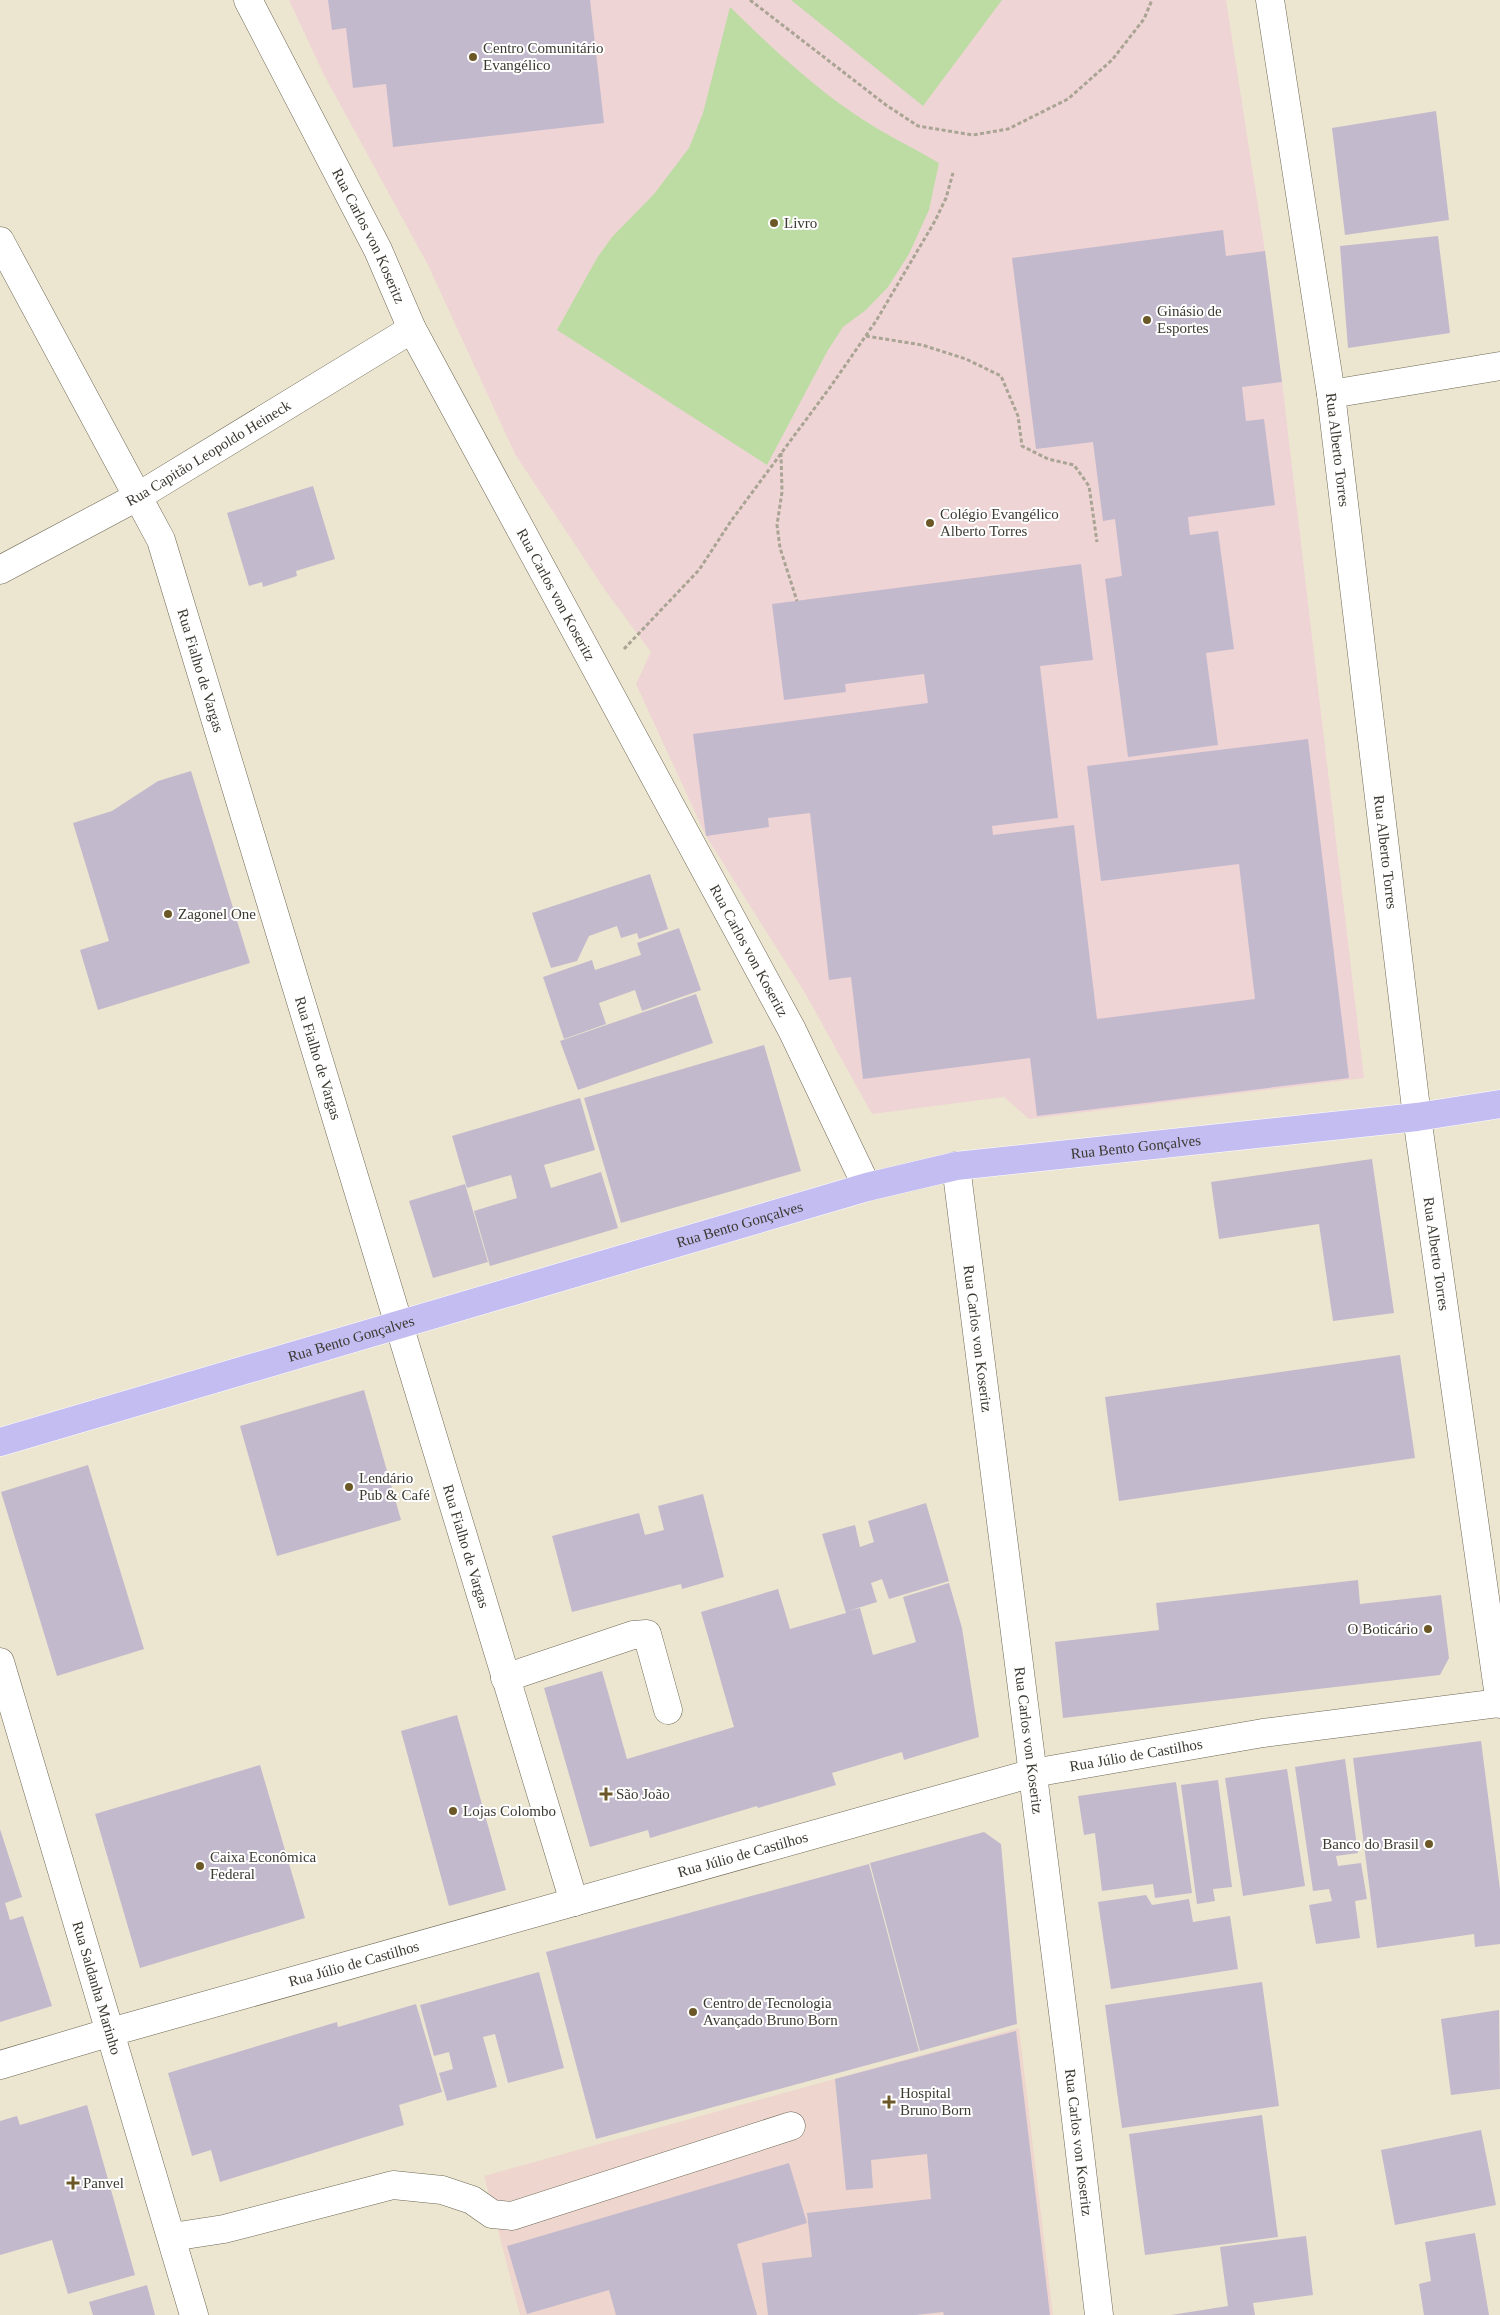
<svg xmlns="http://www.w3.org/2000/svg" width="1500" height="2315" font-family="'Times New Roman',serif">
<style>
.education{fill:#efd4d5}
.medical{fill:#eed5cd}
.green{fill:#bddca4}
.building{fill:#c3b9cd}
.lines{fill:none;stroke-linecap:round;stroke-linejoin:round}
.minor-casing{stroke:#6d6755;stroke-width:29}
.major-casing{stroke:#fff;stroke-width:29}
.path{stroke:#a9a493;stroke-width:3;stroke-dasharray:4 2.5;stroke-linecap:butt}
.minor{stroke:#fff;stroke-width:28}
.major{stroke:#c4bdf2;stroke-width:28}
.poi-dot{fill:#6c5827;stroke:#fff;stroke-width:2}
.labels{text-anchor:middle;stroke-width:4;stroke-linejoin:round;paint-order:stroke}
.poi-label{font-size:15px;fill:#3b3930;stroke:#fff;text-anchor:start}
.street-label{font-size:15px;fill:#3b3930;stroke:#fff}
</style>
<rect width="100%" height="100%" fill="#ece6d0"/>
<!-- education -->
<path class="education" d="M289,0H1226L1265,251L1282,382L1364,1078L1029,1119L1004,1097L872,1114L805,993L706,836L636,684L651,652L607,593L515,454L428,265L324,75Z"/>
<!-- medical -->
<path class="medical" d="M1019,2028L1053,2315H520L484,2176Z"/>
<!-- green -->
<path class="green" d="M791,0H1002L923,106Z
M730,7C771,47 814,88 862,119C886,135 914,148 939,163L929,210L909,254L888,287L866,310L843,327L828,350L767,465L557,330L597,258L612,237L654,194L689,148L703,113Z"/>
<!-- building -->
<path class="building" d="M328,0H590L604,123L393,147L386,84L353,88L346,28L332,30Z
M1436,111L1449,220L1345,235L1332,128Z
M1223,230L1226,256L1265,251L1282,382L1242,387L1246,421L1264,419L1275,505L1188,517L1190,535L1218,531L1234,649L1206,653L1218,745L1128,757L1105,579L1122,576L1115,519L1103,521L1093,442L1036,449L1012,258Z
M1438,236L1450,333L1348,348L1340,246Z
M313,486L335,559L296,571L297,576L263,587L262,582L249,586L227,513Z
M1081,564L1093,660L1040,666L1058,818L992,826L993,835L1074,825L1097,1019L1255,999L1239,864L1101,881L1087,766L1308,739L1349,1078L1037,1116L1030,1058L863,1079L851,977L829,980L810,813L768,818L769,827L706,836L693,734L928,703L924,674L845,684L846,692L784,700L772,604Z
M191,771L250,963L98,1010L80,950L109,941L73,823L112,811L158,781Z
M650,874L668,929L639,939L637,933L621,938L617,926L589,936L577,961L551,968L532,913Z
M679,928L701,990L642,1011L635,990L599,1003L606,1024L564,1039L543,977L592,960L595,970L641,955L637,943Z
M696,994L713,1043L578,1090L560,1041Z
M764,1045L801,1171L621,1223L584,1098Z
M580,1098L595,1150L544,1165L551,1188L601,1172L618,1228L490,1266L474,1211L517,1198L511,1175L467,1188L452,1136Z
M1372,1159L1394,1313L1333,1321L1319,1224L1219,1239L1211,1182Z
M465,1184L488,1262L433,1278L409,1201Z
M1400,1355L1415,1458L1119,1501L1105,1397Z
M364,1390L401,1520L277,1556L240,1426Z
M88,1465L144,1649L57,1676L1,1492Z
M703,1494L724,1577L682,1589L681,1584L572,1612L552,1536L639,1513L645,1535L664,1530L658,1506Z
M926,1503L949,1581L889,1599L882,1579L871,1583L877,1602L848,1611L860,1608L873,1655L916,1642L903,1597L949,1583L962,1628L979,1737L904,1760L902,1752L832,1773L836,1785L758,1808L757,1806L650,1838L648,1830L590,1847L544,1688L602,1671L627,1759L734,1727L701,1612L778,1589L790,1629L846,1613L822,1534L855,1525L860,1547L874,1542L868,1521Z
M1358,1580L1360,1604L1441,1595L1449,1658L1440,1675L1063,1718L1055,1642L1159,1630L1156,1603Z
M457,1715L506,1890L449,1906L401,1731Z
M1481,1741L1500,1889V1944L1475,1947L1474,1934L1377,1948L1353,1758Z
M1345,1759L1358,1853L1336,1856L1338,1866L1361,1863L1367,1899L1355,1901L1360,1938L1316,1944L1309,1905L1332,1901L1329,1889L1313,1891L1295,1767Z
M260,1765L305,1918L140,1968L95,1814Z
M1287,1769L1305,1886L1243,1896L1225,1778Z
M1218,1780L1232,1887L1213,1889L1215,1901L1197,1904L1181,1785Z
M1176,1782L1192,1893L1155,1898L1153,1884L1102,1891L1095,1833L1084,1835L1078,1796Z
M0,1829L22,1897L5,1903L10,1920L23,1916L52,2006L0,2022Z
M984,1832L1001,1844L1017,2024L920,2051L870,1863Z
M869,1864L919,2051L596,2139L546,1952Z
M1146,1895L1152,1905L1189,1899L1193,1922L1230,1916L1238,1969L1111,1989L1098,1902Z
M539,1972L564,2068L508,2083L495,2034L483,2037L497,2087L447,2101L439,2073L453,2069L449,2052L434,2056L420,2005Z
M1262,1982L1279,2106L1122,2128L1105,2005Z
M416,2004L442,2092L399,2105L404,2125L220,2182L211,2150L192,2156L168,2073L337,2022L338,2027Z
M1499,2010L1500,2089L1451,2095L1441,2019Z
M1016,2031L1050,2315H944L943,2312L916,2315H768L762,2263L812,2257L807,2213L931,2199L927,2154L871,2160L873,2188L846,2190L835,2079Z
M87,2105L135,2275L68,2294L52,2240L0,2255V2121L17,2116L20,2125Z
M1262,2115L1278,2237L1145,2255L1129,2134Z
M1481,2130L1496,2205L1395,2225L1381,2150Z
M789,2163L807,2223L737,2244L757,2315H616L609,2290L527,2314L507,2246Z
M1475,2233L1489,2315H1424L1419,2284L1431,2281L1425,2242Z
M1306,2236L1313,2295L1253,2303L1255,2315H1171L1228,2306L1220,2247Z
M147,2285L155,2315H93L89,2302Z"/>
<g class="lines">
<defs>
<g id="minor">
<path id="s1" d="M248,0L378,250L412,329L792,1030L867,1187"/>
<path id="s2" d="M1270,0L1331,394L1417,1117L1500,1704"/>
<path id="s3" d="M0,241L161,540L574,1902"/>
<path d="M1331,394L1500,366"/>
<path id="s4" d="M0,570L137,497L412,329"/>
<path id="s5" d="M956,1166L1068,2052L1099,2315"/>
<path id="s6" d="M0,1662L194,2315"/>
<path d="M505,1678L633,1635L647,1634L668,1710"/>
<path id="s7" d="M0,2065L111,2032L1033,1773L1263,1733L1500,1703"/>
<path d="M172,2237L224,2229L393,2185L442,2190L472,2200L492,2214L512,2216L791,2126"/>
</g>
<g id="major">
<path id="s8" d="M0,1442L867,1187L956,1166L1417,1117L1500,1104"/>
</g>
</defs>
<!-- minor casing -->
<use href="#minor" class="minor-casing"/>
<!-- major casing -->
<use href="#major" class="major-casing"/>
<!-- path -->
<path class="path" d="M750,0L886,105L918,126L973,135L1008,129L1068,99L1112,60L1144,19L1152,0
M866,336L922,345L966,359L1001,376L1018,416L1022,446L1048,459L1074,465L1089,486L1097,542
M781,453L782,492L777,525L780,548L797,601
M624,649L699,570L731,521L831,386L876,321L935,221L946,198L953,173"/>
<!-- minor -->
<use href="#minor" class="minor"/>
<!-- major -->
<use href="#major" class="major"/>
</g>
<!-- markers -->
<g class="poi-dot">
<circle cx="473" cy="57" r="5"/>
<circle cx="774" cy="223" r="5"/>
<circle cx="1147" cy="320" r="5"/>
<circle cx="930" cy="523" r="5"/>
<circle cx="168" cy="914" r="5"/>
<circle cx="349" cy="1487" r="5"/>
<circle cx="1428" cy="1629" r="5"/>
<path d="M603.5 1786.5h5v5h5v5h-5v5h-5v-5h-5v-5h5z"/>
<circle cx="453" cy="1811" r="5"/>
<circle cx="1429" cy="1844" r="5"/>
<circle cx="200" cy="1866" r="5"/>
<circle cx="693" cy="2012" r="5"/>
<path d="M886.5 2094.5h5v5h5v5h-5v5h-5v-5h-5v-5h5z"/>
<path d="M70.5 2175.5h5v5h5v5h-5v5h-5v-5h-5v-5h5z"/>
</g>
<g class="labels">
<!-- poi labels -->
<g class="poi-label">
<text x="483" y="53">Centro Comunitário<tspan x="483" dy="17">Evangélico</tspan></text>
<text x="784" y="228">Livro</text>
<text x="1157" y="316">Ginásio de<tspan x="1157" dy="17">Esportes</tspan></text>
<text x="940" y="519">Colégio Evangélico<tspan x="940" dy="17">Alberto Torres</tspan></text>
<text x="178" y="919">Zagonel One</text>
<text x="359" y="1483">Lendário<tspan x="359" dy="17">Pub &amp; Café</tspan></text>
<text x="1418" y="1634" text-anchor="end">O Boticário</text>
<text x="616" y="1799">São João</text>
<text x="463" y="1816">Lojas Colombo</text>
<text x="1419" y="1849" text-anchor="end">Banco do Brasil</text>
<text x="210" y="1862">Caixa Econômica<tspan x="210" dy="17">Federal</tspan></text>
<text x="703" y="2008">Centro de Tecnologia<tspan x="703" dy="17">Avançado Bruno Born</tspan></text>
<text x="900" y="2098">Hospital<tspan x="900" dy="17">Bruno Born</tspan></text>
<text x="83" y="2188">Panvel</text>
</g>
<!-- street labels -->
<g class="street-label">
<text dy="5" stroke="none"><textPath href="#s1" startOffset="265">Rua Carlos von Koseritz</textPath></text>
<text dy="5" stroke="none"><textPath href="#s2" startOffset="455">Rua Alberto Torres</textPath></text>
<text dy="5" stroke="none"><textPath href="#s4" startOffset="239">Rua Capitão Leopoldo Heineck</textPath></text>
<text dy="5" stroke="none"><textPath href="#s1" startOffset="670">Rua Carlos von Koseritz</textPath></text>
<text dy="5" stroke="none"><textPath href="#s3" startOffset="476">Rua Fialho de Vargas</textPath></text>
<text dy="5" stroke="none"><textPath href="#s2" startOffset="860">Rua Alberto Torres</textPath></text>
<text dy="5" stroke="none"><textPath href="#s1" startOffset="1075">Rua Carlos von Koseritz</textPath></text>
<text dy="5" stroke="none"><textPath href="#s3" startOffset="881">Rua Fialho de Vargas</textPath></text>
<text dy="5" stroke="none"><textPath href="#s8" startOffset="1176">Rua Bento Gonçalves</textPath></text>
<text dy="5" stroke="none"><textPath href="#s8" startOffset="771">Rua Bento Gonçalves</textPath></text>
<text dy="5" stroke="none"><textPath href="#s2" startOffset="1265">Rua Alberto Torres</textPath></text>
<text dy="5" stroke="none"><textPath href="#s8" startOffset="366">Rua Bento Gonçalves</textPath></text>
<text dy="5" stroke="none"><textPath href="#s5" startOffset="174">Rua Carlos von Koseritz</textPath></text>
<text dy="5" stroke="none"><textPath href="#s3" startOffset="1391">Rua Fialho de Vargas</textPath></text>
<text dy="5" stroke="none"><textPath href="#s5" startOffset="579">Rua Carlos von Koseritz</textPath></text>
<text dy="5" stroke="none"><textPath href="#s7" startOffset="1178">Rua Júlio de Castilhos</textPath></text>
<text dy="5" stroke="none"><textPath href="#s7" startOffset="772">Rua Júlio de Castilhos</textPath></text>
<text dy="5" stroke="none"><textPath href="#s7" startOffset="368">Rua Júlio de Castilhos</textPath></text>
<text dy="5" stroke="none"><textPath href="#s6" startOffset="340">Rua Saldanha Marinho</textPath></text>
<text dy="5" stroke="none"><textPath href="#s5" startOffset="984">Rua Carlos von Koseritz</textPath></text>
</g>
</g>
</svg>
